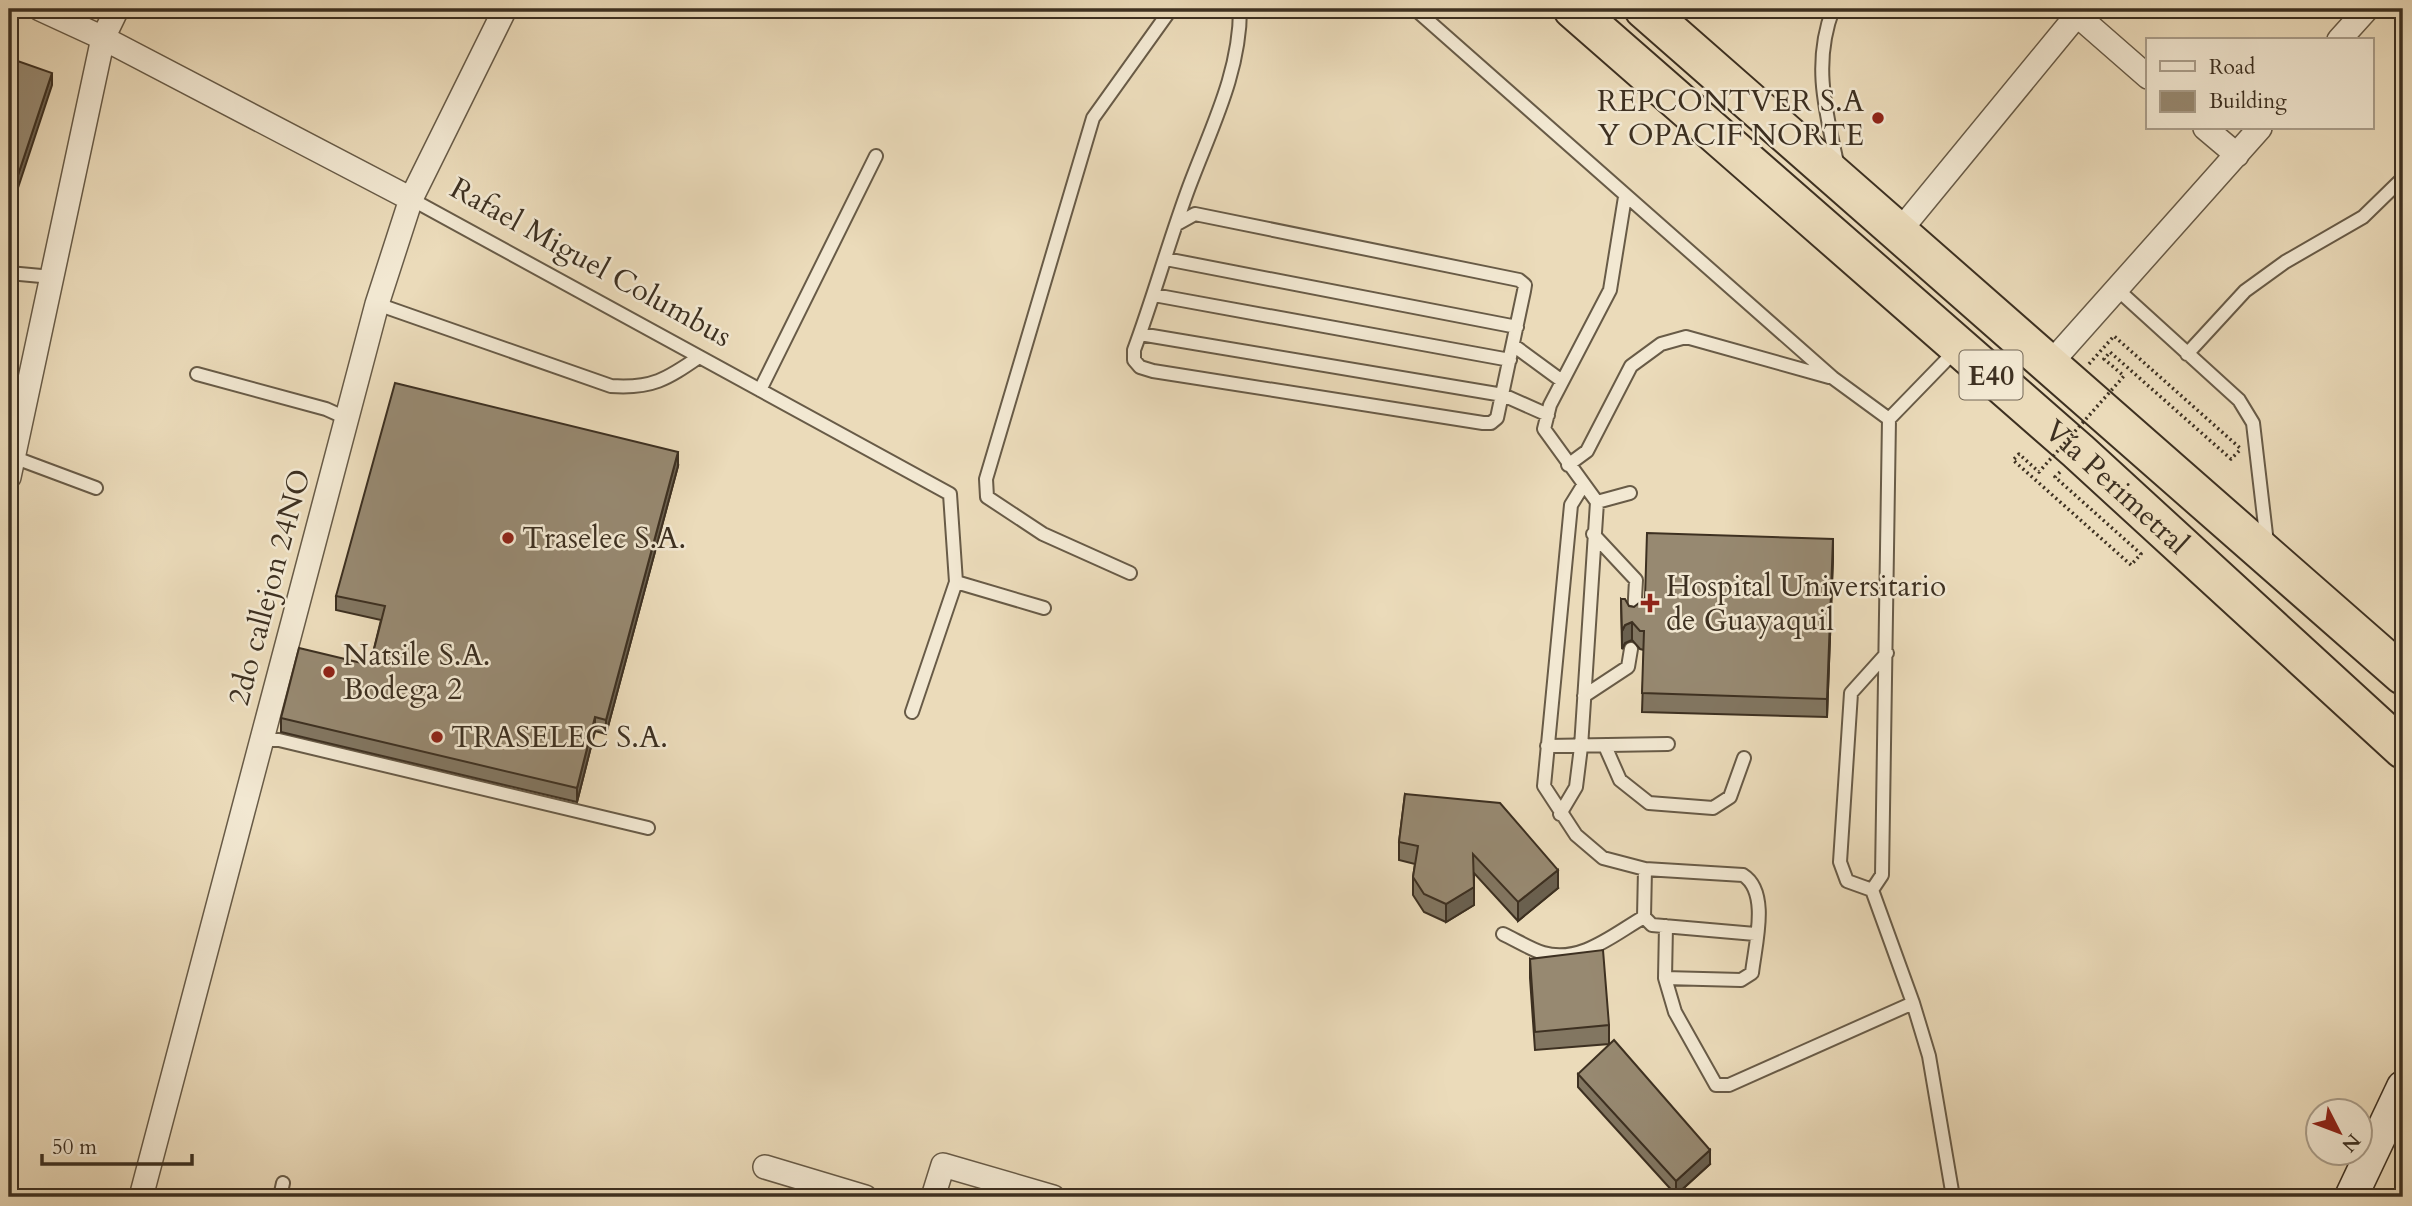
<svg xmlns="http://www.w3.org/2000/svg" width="2412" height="1206" font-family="Cardo,serif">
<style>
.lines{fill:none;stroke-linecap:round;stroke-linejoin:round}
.lane-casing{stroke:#685b47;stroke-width:16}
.street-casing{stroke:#685b47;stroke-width:26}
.secondary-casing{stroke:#3d3021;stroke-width:35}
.highway-casing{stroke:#3d3021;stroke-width:42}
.path{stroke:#3d3021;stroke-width:3.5;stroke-dasharray:2 3.5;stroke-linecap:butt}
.lane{stroke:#f2e8d2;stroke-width:12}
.street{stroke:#f2e8d2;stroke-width:23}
.secondary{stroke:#f2e8d2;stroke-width:32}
.highway{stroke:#ebdbba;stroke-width:38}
.path-bridge{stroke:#3d3021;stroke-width:3.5;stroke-dasharray:2 3.5;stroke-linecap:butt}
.wall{fill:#827661;stroke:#3d3021;stroke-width:2}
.shaded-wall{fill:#6a604f;stroke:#3d3021;stroke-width:2}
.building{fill:#978971;stroke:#3d3021;stroke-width:2}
.poi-dot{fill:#8f2418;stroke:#f2e8d2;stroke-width:2.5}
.labels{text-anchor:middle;stroke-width:5;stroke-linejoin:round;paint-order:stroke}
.shield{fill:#f2e8d2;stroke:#736756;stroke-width:2}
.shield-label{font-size:28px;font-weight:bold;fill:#3d3021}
.poi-label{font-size:30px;fill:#3d3021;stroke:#f2e8d2;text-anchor:start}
.street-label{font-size:30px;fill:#3d3021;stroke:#f2e8d2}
</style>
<rect width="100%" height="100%" fill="#ebdbba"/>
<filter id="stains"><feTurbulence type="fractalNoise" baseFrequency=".00286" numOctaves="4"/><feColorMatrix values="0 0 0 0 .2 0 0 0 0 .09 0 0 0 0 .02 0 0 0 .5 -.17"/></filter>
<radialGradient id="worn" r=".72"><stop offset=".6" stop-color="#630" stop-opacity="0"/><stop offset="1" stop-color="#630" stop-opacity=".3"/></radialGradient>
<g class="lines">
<defs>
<path id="lane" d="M1415,9L1833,378L1889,419
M1833,9C1812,64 1826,112 1838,167
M411,199L950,494L956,582L1044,608
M1177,224L1195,214L1519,280L1525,285L1524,291L1497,418L1491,423H1483L1153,371L1140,367L1134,360V350C1154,296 1169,241 1189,187C1211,128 1240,73 1240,9
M1166,259L1517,327
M9,273L52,277
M2118,290L2239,400L2253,423L2267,543
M1154,295L1510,360
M377,304L611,386C652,389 667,379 699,357
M1140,334L1503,395L1548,415
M1513,345L1562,381
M2187,354L2245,291L2285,262L2363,217L2403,178
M197,374L326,409L346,418
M760,390L876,156
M13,457L96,488
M1568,465L1587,451L1631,366L1661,344L1686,337L1829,377
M1584,484L1571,505L1544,786L1576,835L1603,858L1645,869L1743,875C1770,892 1755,945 1752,973L1741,980L1665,978
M1597,502L1630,493
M1593,534L1636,580L1634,617
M1130,573L1043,534L987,497L986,479L1093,118L1171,9
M1584,696L1628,667L1631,649
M912,712L956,582
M262,740H279L648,828
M1547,746L1668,744
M1605,746L1620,780L1649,803L1713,808L1730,797L1744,758
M1560,814L1576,787L1581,747L1597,502L1544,429L1550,405L1610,290L1625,197
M1645,869L1644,917L1652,925L1755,934
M1872,890L1882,875L1889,419L1956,350
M1872,890L1913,1003L1929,1056L1953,1197
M1872,890L1847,881L1840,862L1851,693L1887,653
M1666,926L1665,978L1675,1012L1716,1085H1729L1913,1003
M1503,934C1516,940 1530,949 1543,953C1581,964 1614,934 1644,917
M280,1197L283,1183"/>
<path id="street" d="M40,9L103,38L411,199
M2077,15L2148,77
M2339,40L2367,9
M2205,128L2237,155
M1898,233L2082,9
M2049,365L2260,128
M9,477L103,38L117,9
M765,1167L865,1197
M141,1197L377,304L411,199L505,9
M933,1197L943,1165L1053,1197"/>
<path id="secondary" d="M2351,1197L2403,1087"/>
<g id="highway">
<path id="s1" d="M1573,9L2078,451L2403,749"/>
<path d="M1644,9L2403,675"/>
</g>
</defs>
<!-- lane casing -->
<use href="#lane" class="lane-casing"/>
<!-- street casing -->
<use href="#street" class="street-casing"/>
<!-- secondary casing -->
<use href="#secondary" class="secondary-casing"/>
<!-- highway casing -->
<use href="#highway" class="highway-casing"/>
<!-- path -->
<path class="path" d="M2089,364L2114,336L2240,448
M2060,472L2055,477L2141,554L2131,565"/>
<!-- lane -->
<use href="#lane" class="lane"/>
<!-- street -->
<use href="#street" class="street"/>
<!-- secondary -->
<use href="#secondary" class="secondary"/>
<!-- highway -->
<use href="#highway" class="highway"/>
<!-- path-bridge -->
<path class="path-bridge" d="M2131,565L2013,460L2019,454L2039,472L2124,376L2104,359L2110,352L2231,459L2241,449"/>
</g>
<!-- wall -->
<path class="wall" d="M678,466L606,734L595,731L577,802L281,732V718L370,665L381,620L336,610V596Z
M1833,557L1827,717L1642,712L1644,650L1640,649L1632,640L1625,643L1622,649L1621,599L1629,606L1634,607Z
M1405,794L1558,888L1518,921L1474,873V905L1446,922L1424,912L1413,895V877L1415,864L1399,860V842Z
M1530,959L1609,1025V1044L1535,1050L1530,978Z
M1578,1074L1710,1164L1676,1195L1578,1087Z"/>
<!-- shaded-wall -->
<path class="shaded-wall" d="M52,73V85L9,215V202Z
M678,452V466L606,734V720Z
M1833,539V557L1827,717V699Z
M1632,622V640L1625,643L1622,649V631L1625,625Z
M595,717V731L577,802V788Z
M1558,870V888L1518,921V902Z
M1474,887V905L1446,922V904Z
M1710,1150V1164L1676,1195V1181Z"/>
<!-- building -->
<path class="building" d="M9,58L52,73L9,202Z
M395,383L678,452L606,720L595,717L577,788L281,718L299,648L370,665L385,606L336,596Z
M1647,533L1833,539L1827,699L1642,693L1644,631H1640L1632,622L1625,625L1622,631L1621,599H1625L1629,606L1634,607L1645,598Z
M1405,794L1500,803L1558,870L1518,902L1473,854L1474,887L1446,904L1424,894L1413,877L1418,846L1399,842Z
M1603,950L1609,1025L1535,1032L1530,959Z
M1614,1040L1710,1150L1676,1181L1578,1074Z"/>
<!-- markers -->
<g class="poi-dot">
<circle cx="1878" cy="118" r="7"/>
<circle cx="508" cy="538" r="7"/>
<path d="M1646.5 592.5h7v7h7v7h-7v7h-7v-7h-7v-7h7z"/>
<circle cx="329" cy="672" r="7"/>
<circle cx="437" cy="737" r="7"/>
</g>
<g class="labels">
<!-- shield labels -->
<rect class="shield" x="1959.5" y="350.5" width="63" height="49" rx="5"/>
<g class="shield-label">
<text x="1991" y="385">E40</text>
</g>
<!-- poi labels -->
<g class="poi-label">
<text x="1864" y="111" text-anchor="end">REPCONTVER S.A<tspan x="1864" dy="34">Y OPACIF NORTE</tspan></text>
<text x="522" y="548">Traselec S.A.</text>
<text x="1666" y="596">Hospital Universitario<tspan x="1666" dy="34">de Guayaquil</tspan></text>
<text x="343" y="665">Natsile S.A.<tspan x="343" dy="34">Bodega 2</tspan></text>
<text x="451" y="747">TRASELEC S.A.</text>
</g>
<!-- street labels -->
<g class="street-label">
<text transform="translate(591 262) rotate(29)" y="10">Rafael Miguel Columbus</text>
<text dy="10" stroke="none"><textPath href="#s1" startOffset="724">Vía Perimetral</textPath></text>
<text transform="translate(269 587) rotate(-75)" y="10">2do callejon 24NO</text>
</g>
</g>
<!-- margin -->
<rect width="2412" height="1206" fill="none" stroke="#ebdbba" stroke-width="35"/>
<rect x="10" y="10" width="2391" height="1185" fill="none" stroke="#3d3021" stroke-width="3.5"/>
<rect x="18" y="18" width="2377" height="1171" fill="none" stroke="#3d3021" stroke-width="2"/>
<!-- legend -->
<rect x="2146" y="38" width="228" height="91" fill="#f2e8d2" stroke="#aa9e8b" stroke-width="2"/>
<rect x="2160" y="61" width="35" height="10" fill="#f2e8d2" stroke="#aa9e8b" stroke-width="2"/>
<text x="2209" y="74" font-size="21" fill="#3d3021">Road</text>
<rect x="2160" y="91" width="35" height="21" fill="#978971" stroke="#aa9e8b" stroke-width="2"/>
<text x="2209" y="108" font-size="21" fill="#3d3021">Building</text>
<!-- north arrow -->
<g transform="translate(2339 1132) rotate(132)"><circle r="33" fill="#f2e8d2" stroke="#aa9e8b" stroke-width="2"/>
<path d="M0-5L12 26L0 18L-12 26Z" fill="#8f2418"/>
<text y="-10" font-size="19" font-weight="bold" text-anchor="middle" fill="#3d3021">N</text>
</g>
<!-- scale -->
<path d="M42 1154v10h150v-10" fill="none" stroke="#3d3021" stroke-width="3.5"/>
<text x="52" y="1154" font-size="21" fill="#3d3021" stroke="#f2e8d2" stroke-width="5" paint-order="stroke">50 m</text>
<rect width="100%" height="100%" filter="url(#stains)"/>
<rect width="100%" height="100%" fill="url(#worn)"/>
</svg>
